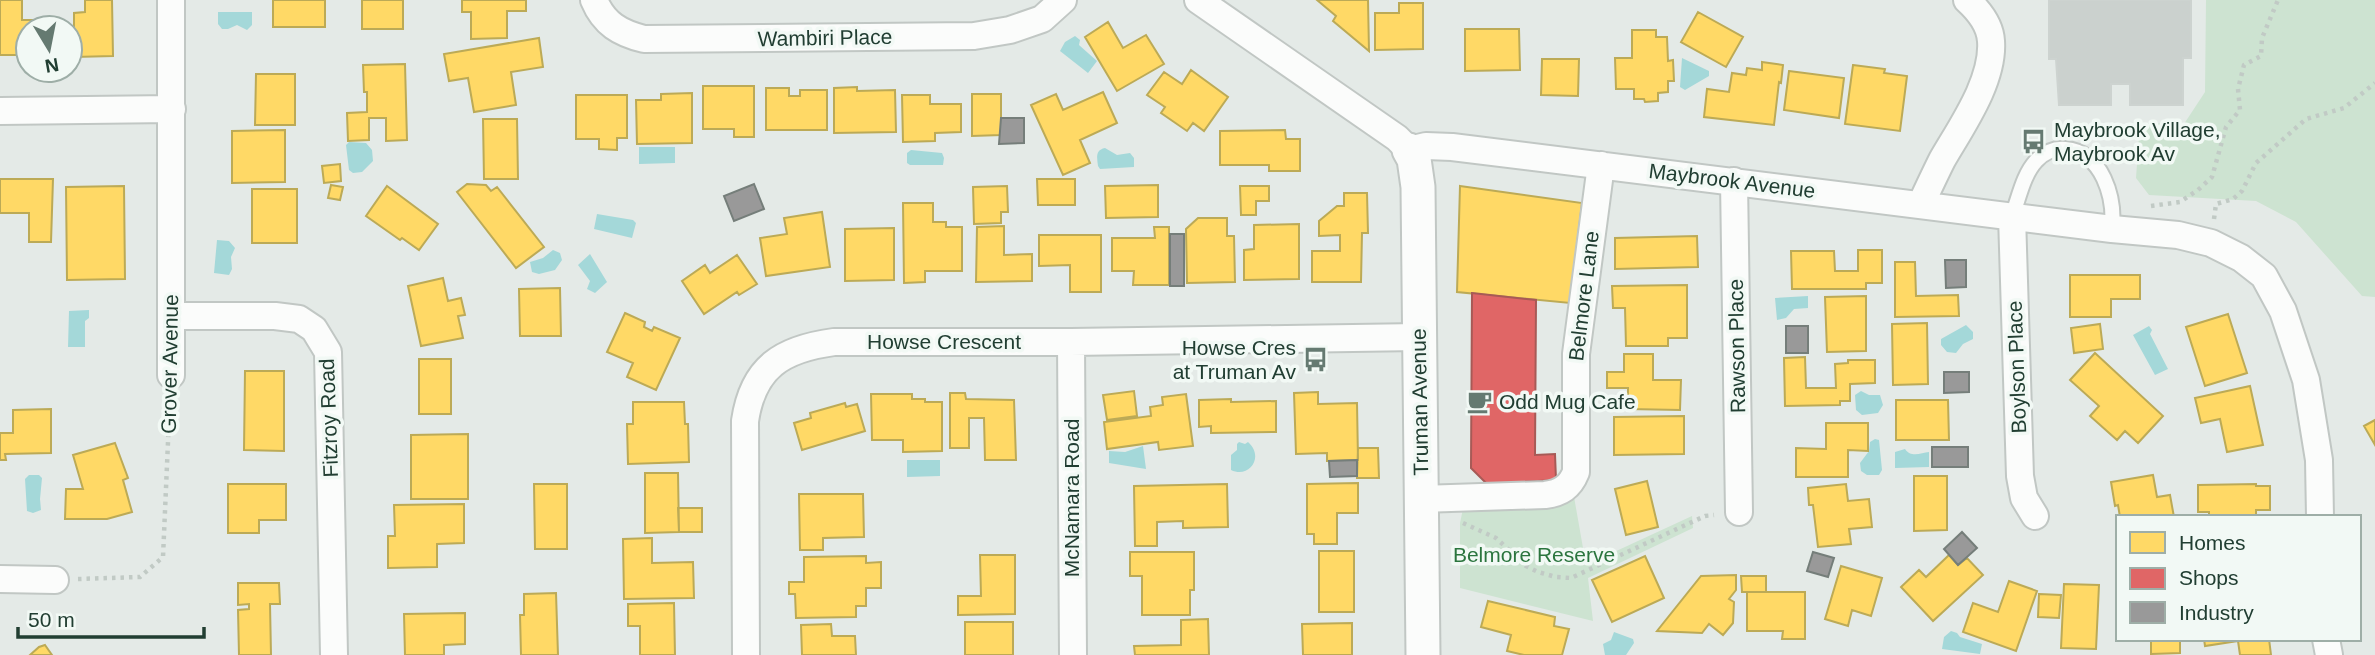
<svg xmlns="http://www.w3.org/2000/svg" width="2375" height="655" font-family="Arial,sans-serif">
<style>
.green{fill:#cde3d1}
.water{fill:#a4d8d9}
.homes{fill:#ffd966;stroke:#bcaa56;stroke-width:2}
.shops{fill:#e06666;stroke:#a75a56;stroke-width:2}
.industry{fill:#999;stroke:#757e7a;stroke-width:2}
.building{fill:#cbd1ce;stroke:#cdd3d0;stroke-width:2}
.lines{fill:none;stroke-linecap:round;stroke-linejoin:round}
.service-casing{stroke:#c1c7c4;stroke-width:18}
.minor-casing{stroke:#c1c7c4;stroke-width:30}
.tertiary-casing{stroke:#c1c7c4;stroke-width:37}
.path{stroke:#c1cac5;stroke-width:4.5;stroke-dasharray:3.5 5;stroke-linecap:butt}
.service{stroke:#fbfcfb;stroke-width:14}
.minor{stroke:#fbfcfb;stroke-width:26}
.tertiary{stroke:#fbfcfb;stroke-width:33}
.labels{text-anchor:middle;stroke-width:7;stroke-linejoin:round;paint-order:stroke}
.street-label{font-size:21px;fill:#213e32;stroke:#f2f9f5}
.poi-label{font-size:21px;fill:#213e32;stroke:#f2f9f5;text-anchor:start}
.park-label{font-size:21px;fill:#2b753e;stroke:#f2f9f5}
</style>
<rect width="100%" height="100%" fill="#e4eae7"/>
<!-- green -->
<path class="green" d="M2206,0H2375V297L2362,296L2296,222L2256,201L2149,195L2136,178L2140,123L2184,124L2205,92Z
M1573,491L1586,565L1692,516L1693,528L1588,578L1593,621L1460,588V523L1463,509Z"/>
<!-- water -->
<path class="water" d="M218,12H252V25L247,30L237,25L228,29H222L218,24Z
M1075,36L1080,40L1079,45L1097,61L1088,73L1060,51L1065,42Z
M1682,58L1709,71V76L1685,90L1680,87Z
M349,142L366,143L372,150L373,161L362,172L353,173L349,170L346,145Z
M639,147H675V163L639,164Z
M1105,148L1117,155L1130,153L1134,158V167L1100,169L1098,166C1097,158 1095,150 1105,148Z
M911,150L942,153L944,158L943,165H910L907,163V153Z
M597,214L633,220L636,223L632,238L594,229Z
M217,240L229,241L235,248L231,257L232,269L229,275L214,273Z
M553,250L560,253L562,260L555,270L539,274L532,272L530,262L543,258Z
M590,254L607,282L595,293L587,289L590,281L578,265Z
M1808,296V308L1794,309L1786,318L1777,320L1775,298Z
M89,310V318L85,321V347H68L69,311Z
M1966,325L1973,332V339L1963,344L1956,353L1947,352L1941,345V339Z
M2149,326L2152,330L2150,334L2168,369L2155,375L2133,335Z
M1861,391L1869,395H1880L1883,405L1878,413L1862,415L1856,410L1855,395Z
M1875,439L1879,440L1882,470L1879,475H1867L1861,471L1860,463L1869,451L1870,442Z
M1239,442L1245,444L1248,442C1265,457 1249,479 1231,470V455L1237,450V444Z
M1143,446L1146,469L1109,463V451L1125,452Z
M1905,449C1911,458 1921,453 1929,452V467L1895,468V452Z
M907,460H940V476L907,477Z
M29,475H39L42,478L40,499L41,510L33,513L27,511L25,479Z
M1951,631L1957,633L1960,637L1982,644L1980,654L1942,649L1944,637Z
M1614,632L1633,639L1634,643L1626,655H1605L1603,644L1611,640Z"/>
<!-- homes -->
<path class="homes" d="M0,0H22V20H53V28H28V55H0Z
M85,0H112L113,56L74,57V13L85,12Z
M273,0H325V27H273Z
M362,0H403V29H362Z
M462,0H526V11H507V38L471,39V12H462Z
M1317,0H1368L1369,51L1333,21L1336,16Z
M1399,3H1423V49L1375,50V13H1399Z
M1698,12L1743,37L1726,67L1681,42Z
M1108,22L1123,48L1146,35L1164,64L1117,91L1085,37Z
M1465,29H1519L1520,70L1465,71Z
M1632,30H1656V37H1667L1668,61L1673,60L1674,81H1668V92L1658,93V101L1645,102L1644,99H1634V89H1616L1615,58H1632Z
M539,38L543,67L511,72L516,105L474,112L468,78L449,81L444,54Z
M1542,59H1579L1578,96L1541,95Z
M1762,62L1783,65L1781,83L1779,82L1774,125L1704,117L1707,89L1729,92L1732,73L1746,75L1747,68L1762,70Z
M405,64L407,140L386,141V118H369V140L348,141L347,113L367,112V92H364L363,65Z
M1853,65L1885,69L1884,73L1907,76L1900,131L1845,124Z
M1191,70L1228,97L1204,131L1193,123L1187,131L1161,113L1165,107L1147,95L1164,72L1182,84Z
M1789,71L1844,78L1839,118L1784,110Z
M256,74H295V125H255Z
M703,86H754V137H734V129H703Z
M857,87V91L895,90L896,132L834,133V88Z
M766,88H789V96H800V90H827V130H766Z
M1103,92L1117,123L1080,140L1090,163L1063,175L1031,105L1056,94L1063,110Z
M692,93V143L637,144L636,100H661V94Z
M972,94H1001V135L972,136Z
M576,95H627V138H617V150L599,149V139H576Z
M902,95H930V104H961V132L935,133V141L903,142Z
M483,119H517L518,179H484Z
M285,130V182L232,183V131Z
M1285,130L1286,139H1300V171H1269V165H1220V131Z
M340,164L341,181L324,183L322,166Z
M0,179H53L51,242H29V213H0Z
M1037,179H1075V205H1038Z
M467,184L486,185L491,191L497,187L544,247L516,268L457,192Z
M331,185L343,187L340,200L328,198Z
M1158,185V217L1106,218L1105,186Z
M124,186L125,279L67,280L66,187Z
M387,186L438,224L419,250L402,238L400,240L366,216Z
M1007,186L1008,212H1001V223L974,224L973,187Z
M1240,186H1269V201H1256V215H1241Z
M1460,186L1582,203L1570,303L1457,292Z
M252,189H297V243H252Z
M1344,193H1367L1368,233H1362L1361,282H1312V251H1340V235L1319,236V221L1337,206H1344Z
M903,203H933V222H946V227H962V271H925V282L904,283Z
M822,212L830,267L766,276L760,238L787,234L784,218Z
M1198,218H1227V236H1234L1235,282L1187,283L1186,229Z
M1299,224V279L1244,280V250L1254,249V225Z
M1004,226V255L1032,254V281L976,282L977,227Z
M1154,227H1169V285H1133L1134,271H1112V238H1155Z
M894,228V280L845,281V229Z
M1039,235H1101V292H1070V265L1039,266Z
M1697,236L1698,267L1615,269V238Z
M1858,250H1882V283H1866V289H1792L1791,251H1834L1835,271H1858Z
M737,255L757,284L739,295L737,292L704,314L682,281L705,265L710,273Z
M1895,262H1915L1916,296L1958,295L1959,316L1895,317Z
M2070,275H2140V299H2111V317H2070Z
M443,278L448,301L461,298L465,315L458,316L463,338L421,346L408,286Z
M1687,285V338H1668V346H1626L1625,308H1613L1612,286Z
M560,288L561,336H520L519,289Z
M1866,296V351L1827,352L1825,297Z
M625,313L645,322L644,327L652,331L654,327L680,338L656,390L627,377L633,363L607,352Z
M2228,314L2247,373L2205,386L2186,327Z
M1927,323L1928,384L1893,385L1892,324Z
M2100,324L2103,349L2074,353L2071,328Z
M2095,353L2163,416L2138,443L2125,431L2117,440L2090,416L2099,406L2070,380Z
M1624,354H1653V380H1681L1680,410L1628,409V388H1607V372H1624Z
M1805,357L1806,388H1836L1835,364L1848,363V360H1875V383L1850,384V401H1840V405L1785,406L1784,358Z
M419,359H451V414H419Z
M245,371H284V451L244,450Z
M2250,386L2263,445L2227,452L2220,419L2201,423L2195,398Z
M1134,391L1137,416L1107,420L1103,395Z
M1318,392V404L1357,403L1358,460L1327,461V453L1296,454L1294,393Z
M950,393H965L966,399L1014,400L1016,460H985L984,418H969V448H950Z
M871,394H912V399H925V402H942V451L903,452V440H872Z
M1186,394L1193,446L1159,450L1158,442L1107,449L1104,422L1151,416L1150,407L1163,405L1162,397Z
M1231,399V402L1276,401V432L1211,433V426L1199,427V400Z
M1896,400H1948L1949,440H1896Z
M633,402H684L685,424H688L689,462L628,464L627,424H633Z
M845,403L846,407L857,404L865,431L802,450L794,423L811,418L810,413Z
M51,409V453L5,454L6,460H0V433H13V410Z
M1684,416V454L1614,455V417Z
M2375,420V445L2364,426Z
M1826,423H1868V451L1848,450V477H1796V448L1826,449Z
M468,434V499H411V435Z
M115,443L128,478L123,480L132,512L107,519H65L66,489H83L73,455Z
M1358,448H1378L1379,478H1357Z
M645,473H678L679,532L645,533Z
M2153,475L2157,497L2170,495L2174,517H2120L2118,505L2115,506L2111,482Z
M1914,476H1947V530L1914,531Z
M1647,481L1658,527L1626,535L1615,489Z
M1358,483V513H1337V544H1314V534H1307V484Z
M228,484H286V520H259V533H228Z
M534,484H567V549H535Z
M1227,484L1228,527L1183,528V521L1157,522V546H1135L1134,486Z
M1846,484L1848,501L1869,499L1872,527L1849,529L1851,544L1818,547L1813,505H1809L1808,488Z
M2256,484V486H2270V510H2256V517H2209V512H2198V485Z
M799,494H863L864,537L823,538V550H800Z
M464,504V543L437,544V567L388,568V536H395L394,505Z
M678,508H702V532H679Z
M652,538V563L693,562L694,598L624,599L623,539Z
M1319,551H1354V612H1319Z
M1130,552H1194V590H1190V615H1142V576H1130Z
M980,555H1015V614L958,615V596H981Z
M1949,555L1958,565L1967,558L1983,575L1933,621L1901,587L1919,570L1926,577Z
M866,556V563L881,562V588H866V606H856V617L796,618L795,594H789V582H804V557Z
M1645,556L1664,598L1612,622L1592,580Z
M1841,566L1882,578L1871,616L1852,610L1848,626L1825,619Z
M1736,575V590L1729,599L1734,602L1733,623L1723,635L1709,624L1702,633L1657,631L1701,576Z
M1741,576H1766V592H1742Z
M2009,581L2037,591L2016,651L1963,632L1973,603L1998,612Z
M238,583H279L280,604H270L271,655H239L238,610L249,609V604L238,605Z
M2064,584L2099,585L2096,649L2061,648Z
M1747,592H1805V639H1782L1783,631H1747Z
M556,593L558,655H521L520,615H524V594Z
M2039,594L2061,595L2059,618L2038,617Z
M1488,601L1555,617L1554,626L1569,629L1562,655H1524L1507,651L1511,635L1481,627Z
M674,603L675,655H640V626H628V604Z
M465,613V644L444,645V655H405L404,614Z
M1208,619L1209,655H1135L1134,646L1181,645V620Z
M965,622H1013V655H965Z
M1352,623V655H1303L1302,624Z
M831,624L832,636H855L856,655H802L801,625Z
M2151,639H2180V653L2151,654Z
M2204,639H2269L2271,655H2240L2238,641L2205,646Z
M45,645L52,655H30L39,647Z"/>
<!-- shops -->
<path class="shops" d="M1472,293L1536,300L1535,455L1555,454L1556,480L1487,484L1471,468Z"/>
<!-- industry -->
<path class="industry" d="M1001,118H1024V143L999,144Z
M754,184L764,209L734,221L724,196Z
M1170,234H1184V286H1170Z
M1945,260H1966V287L1946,288Z
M1786,326H1808V353H1786Z
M1944,372H1969V392L1944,393Z
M1932,447H1968V467H1932Z
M1357,460V476L1330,477L1329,461Z
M1962,532L1977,548L1958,565L1944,549Z
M1813,552L1834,558L1828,577L1807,571Z"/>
<!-- building -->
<path class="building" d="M2049,0H2191V58H2183V105H2130V84H2111V105H2059L2056,59H2049Z"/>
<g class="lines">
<defs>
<path id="service" d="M2012,216C2019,198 2023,175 2036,161C2043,153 2054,148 2065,149C2103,152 2115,198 2112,229"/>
<path id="minor" d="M171,0V375
M594,0C604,24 620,33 644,39L974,36L1010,30L1042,19L1063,0
M1198,0L1397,138L1409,150L1426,146L1452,147L2112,229L2178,235L2211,243L2241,258L2264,276L2283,311L2306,380L2319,460L2320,517
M0,111L172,109
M1734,181L1739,512
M1921,204C1928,189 1935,174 1942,160C1961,127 1994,81 1991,41C1990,24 1979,11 1967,0
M2012,216L2020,476L2024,498L2035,516
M172,316H275L299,319L314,329L328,352L334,655
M1071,342L1073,655
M1421,499L1545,495C1561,493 1570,487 1576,472V354L1601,165
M0,579L55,580
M2326,639L2329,655
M746,655L745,421C753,367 782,349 834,342H1071L1419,337"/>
<path id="tertiary" d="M1409,150L1414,159L1418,187L1423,655"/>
</defs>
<!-- service casing -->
<use href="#service" class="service-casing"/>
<!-- minor casing -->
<use href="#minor" class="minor-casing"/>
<!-- tertiary casing -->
<use href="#tertiary" class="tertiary-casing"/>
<!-- path -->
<path class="path" d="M2151,206L2180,202L2198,190L2212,177L2226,127L2240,110L2238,89L2244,65L2261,56L2262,38L2278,0
M2214,219L2216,204L2233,199L2242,191L2256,163L2306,119L2344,108L2375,83
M1463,523L1496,538L1526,566L1538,572L1556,577L1571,578L1705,516L1714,515
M78,579L140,577L163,557L170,396"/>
<!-- service -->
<use href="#service" class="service"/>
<!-- minor -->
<use href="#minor" class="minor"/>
<!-- tertiary -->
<use href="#tertiary" class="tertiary"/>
</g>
<!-- icons -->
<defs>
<symbol id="bus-bare" viewBox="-9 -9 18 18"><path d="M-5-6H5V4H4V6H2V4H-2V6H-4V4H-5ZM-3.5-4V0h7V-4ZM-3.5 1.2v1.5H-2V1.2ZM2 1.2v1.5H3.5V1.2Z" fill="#657a71" stroke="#f2f9f5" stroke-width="2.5" paint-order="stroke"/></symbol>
<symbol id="cafe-bare" viewBox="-9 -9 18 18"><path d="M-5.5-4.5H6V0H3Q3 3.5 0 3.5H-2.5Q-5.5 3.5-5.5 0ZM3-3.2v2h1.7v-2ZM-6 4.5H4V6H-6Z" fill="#657a71" stroke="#f2f9f5" stroke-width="2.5" paint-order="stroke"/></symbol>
</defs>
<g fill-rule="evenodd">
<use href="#bus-bare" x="2016" y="124" width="35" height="35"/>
<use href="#bus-bare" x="1298" y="342" width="35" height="35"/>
<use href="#cafe-bare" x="1462" y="384" width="35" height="35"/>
</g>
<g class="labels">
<!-- street labels -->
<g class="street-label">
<text transform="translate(825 38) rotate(-1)" y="7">Wambiri Place</text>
<text transform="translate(1732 181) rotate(7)" y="7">Maybrook Avenue</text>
<text transform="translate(1584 296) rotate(-83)" y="7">Belmore Lane</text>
<text x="944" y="349">Howse Crescent</text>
<text transform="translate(1737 346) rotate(-91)" y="7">Rawson Place</text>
<text transform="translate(170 364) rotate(-89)" y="7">Grover Avenue</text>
<text transform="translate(2017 367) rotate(-92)" y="7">Boylson Place</text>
<text transform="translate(1420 402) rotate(-91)" y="7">Truman Avenue</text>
<text transform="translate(329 418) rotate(-92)" y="7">Fitzroy Road</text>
<text transform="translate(1072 498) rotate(-90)" y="7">McNamara Road</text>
</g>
<!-- poi labels -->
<g class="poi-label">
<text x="2054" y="137">Maybrook Village,<tspan x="2054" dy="24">Maybrook Av</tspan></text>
<text x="1296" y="355" text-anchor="end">Howse Cres<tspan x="1296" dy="24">at Truman Av</tspan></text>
<text x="1499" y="409">Odd Mug Cafe</text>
</g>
<!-- park labels -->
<g class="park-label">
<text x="1534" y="562">Belmore Reserve</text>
</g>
</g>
<!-- legend -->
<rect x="2116" y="515" width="245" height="126" fill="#f2f9f5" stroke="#9eaea7" stroke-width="2"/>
<rect x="2130" y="532" width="35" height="21" fill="#ffd966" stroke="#9eaea7" stroke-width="2"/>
<text x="2179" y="550" font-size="21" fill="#213e32">Homes</text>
<rect x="2130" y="568" width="35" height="21" fill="#e06666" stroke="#9eaea7" stroke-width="2"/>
<text x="2179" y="585" font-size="21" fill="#213e32">Shops</text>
<rect x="2130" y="602" width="35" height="21" fill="#999999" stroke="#9eaea7" stroke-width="2"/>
<text x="2179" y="620" font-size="21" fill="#213e32">Industry</text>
<!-- north arrow -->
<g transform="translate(49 49) rotate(170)"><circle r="33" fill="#f2f9f5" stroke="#9eaea7" stroke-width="2"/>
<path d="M0-5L12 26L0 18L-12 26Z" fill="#657a71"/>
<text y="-10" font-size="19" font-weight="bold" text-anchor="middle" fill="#213e32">N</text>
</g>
<!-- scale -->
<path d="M18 627v10h186v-10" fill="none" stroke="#213e32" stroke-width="3.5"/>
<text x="28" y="627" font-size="21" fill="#213e32" stroke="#f2f9f5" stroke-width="5" paint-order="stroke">50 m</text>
</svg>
